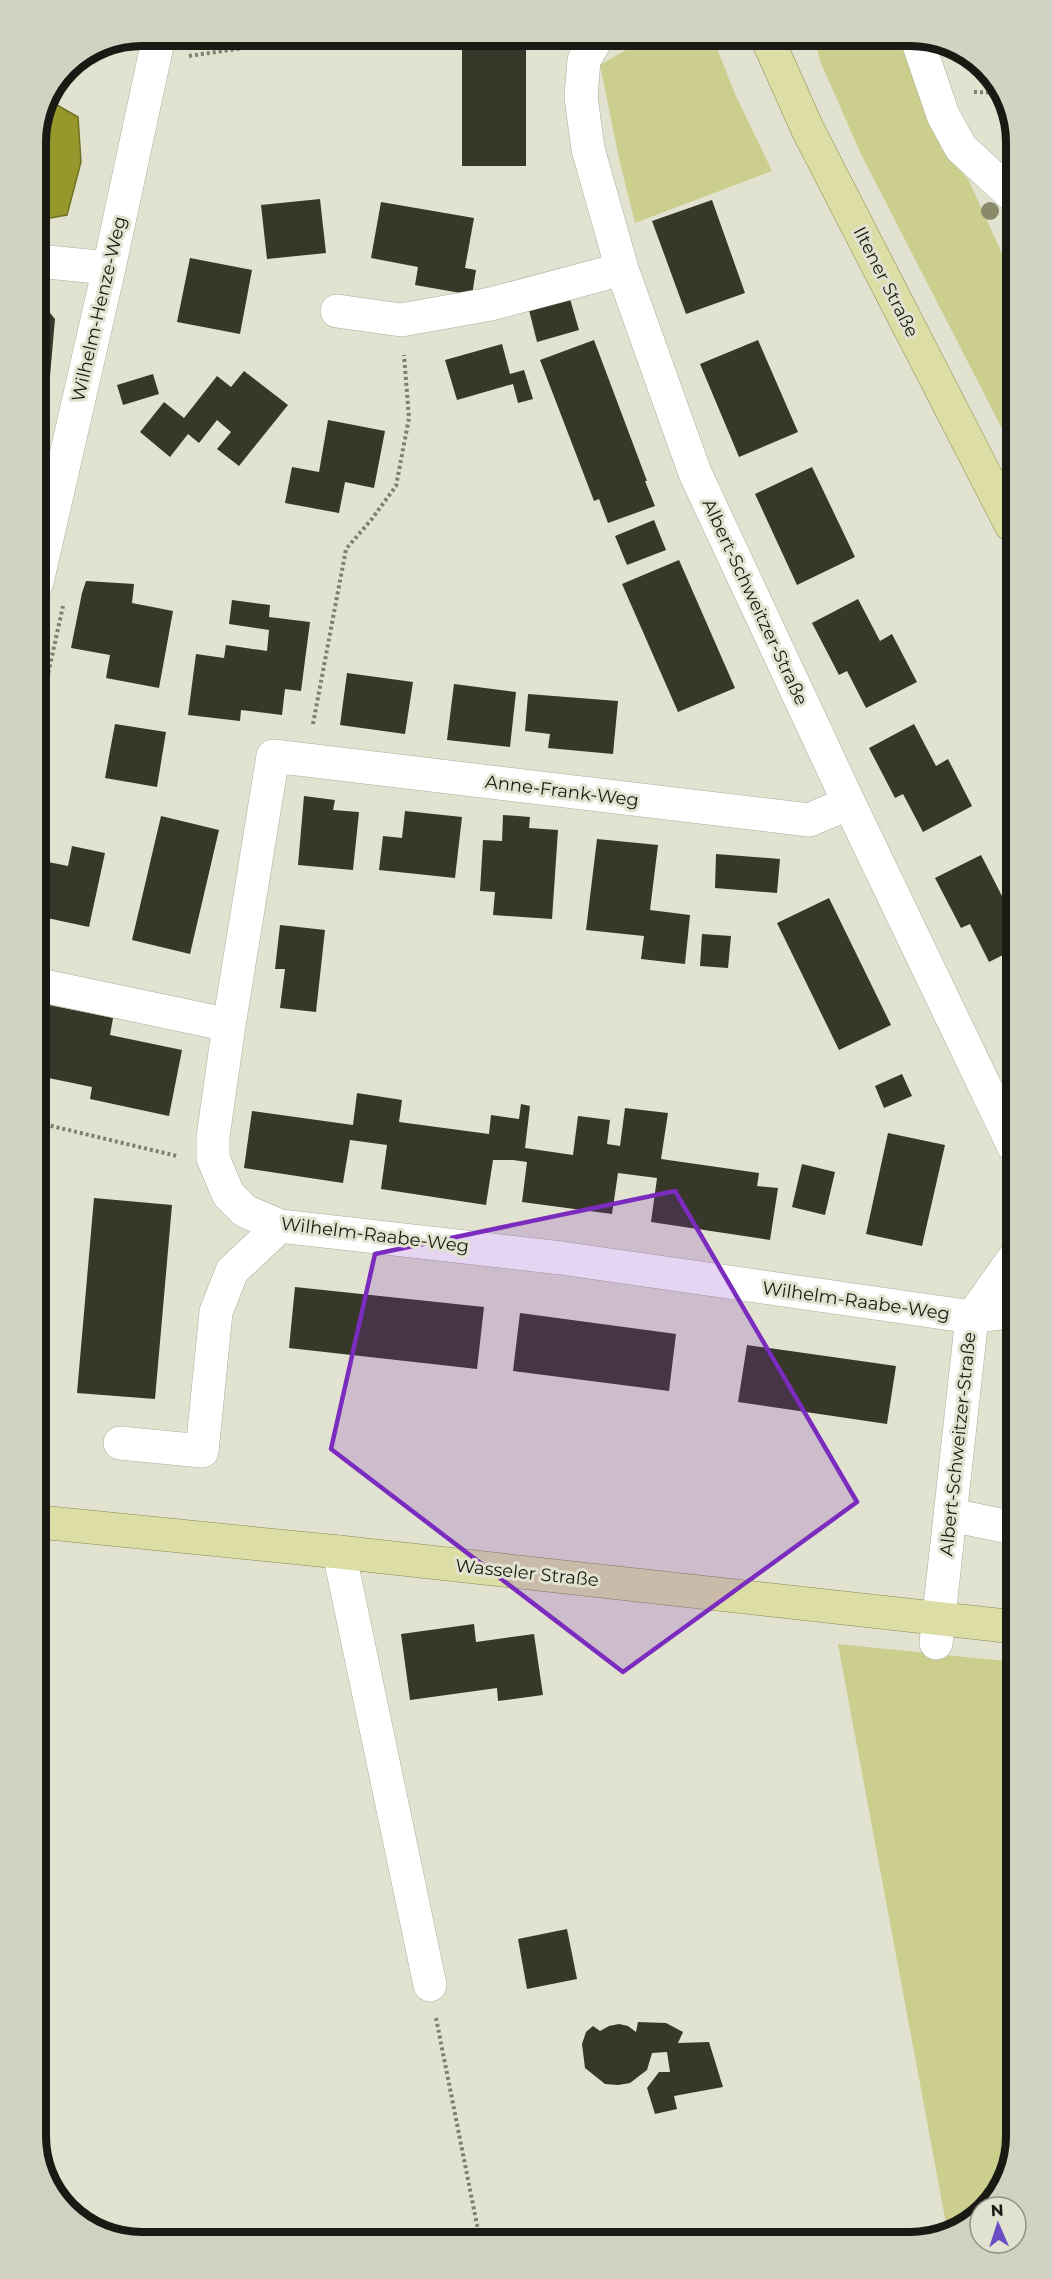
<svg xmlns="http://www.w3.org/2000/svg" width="1052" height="2279" font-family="Montserrat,sans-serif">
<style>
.green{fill:#ccce8e}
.water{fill:#96982b;stroke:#707224;stroke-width:1.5}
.building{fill:#373829}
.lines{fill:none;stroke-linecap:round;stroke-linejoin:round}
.minor-casing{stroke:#adae9c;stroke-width:34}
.major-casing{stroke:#898b4c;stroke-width:34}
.path{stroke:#7e7f72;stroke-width:4;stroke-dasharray:3 3;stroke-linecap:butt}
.minor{stroke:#fff;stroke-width:33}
.major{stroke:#dcdea6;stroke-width:33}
.tree{fill:#898a6a}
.marked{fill:#7b2cbf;fill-opacity:0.2;stroke:#7b2cbf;stroke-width:4.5;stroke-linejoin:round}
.labels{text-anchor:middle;stroke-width:6;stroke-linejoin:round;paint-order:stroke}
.street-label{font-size:18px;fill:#191a13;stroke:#e1e2d0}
.rim{fill:none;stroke:#191a13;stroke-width:8}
</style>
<rect width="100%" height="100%" fill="#e1e2d0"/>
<!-- green -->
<path class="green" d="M650,36H712L735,94L772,171L635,223L620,163L600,65Z
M814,36H905L927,97L941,149L968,179L1011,273V446L861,154L820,61Z
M838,1644L1015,1662L1016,2137L994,2201L986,2207H980V2211L948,2234Z"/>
<!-- water -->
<path class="water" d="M50,105H57L78,117L81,162L67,215L38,220L36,136Z"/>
<!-- building -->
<path class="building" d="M462,38H526V166H462Z
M956,51L975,58V59L957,61Z
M320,199L326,253L267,259L261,205Z
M712,200L745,293L686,314L652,221Z
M381,202L474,218L465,268L476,270L472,295L415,285L418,267L371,258Z
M190,258L252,270L240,334L177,322Z
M37,297L55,319L50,376L37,374Z
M570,299L579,330L537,342L529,310Z
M594,340L647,481H645L655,506L608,523L599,499L594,501L540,360Z
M758,340L798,432L739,457L700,364Z
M502,344L510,374L524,370L533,399L518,403L513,384L457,400L445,360Z
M244,371L288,405L239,466L217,449L231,432L217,420L199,443L188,434L170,457L140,432L164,402L184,418L217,376L231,387Z
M153,374L159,394L123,405L117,385Z
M328,420L385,431L374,488L345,482L339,513L285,503L292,467L319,472Z
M812,467L855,557L797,585L755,494Z
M654,520L666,550L627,565L615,536Z
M679,560L735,688L678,712L622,584Z
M86,581L134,584L132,603L173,611L159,688L106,678L110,655L71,648L82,593Z
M858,599L880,641L892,634L917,682L866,708L847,671L839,675L812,623Z
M232,600L270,605L269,617L310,622L301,691L285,689L282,715L241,710L240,721L188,715L196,654L224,658L226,645L267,651L269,630L229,624Z
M347,673L413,682L405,734L340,725Z
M454,684L516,692L510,747L447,740Z
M528,694L618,701L613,754L548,748L550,734L525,731Z
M115,724L166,732L157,787L105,778Z
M914,724L936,766L948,759L972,806L923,832L903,794L895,798L869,748Z
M304,796L335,800L333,810L359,812L353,870L298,865Z
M405,811L462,817L455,878L379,870L383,836L402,838Z
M503,815L530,817L529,828L558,830L552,919L493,915L495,892L480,891L483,840L502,841Z
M161,816L219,830L190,954L132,940Z
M597,839L658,845L650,910L690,915L685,964L641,959L644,936L586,930Z
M72,846L105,853L89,927L38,916V860L68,866Z
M716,854L780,859L777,893L715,888Z
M981,855L1002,896L1012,891L1013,950L989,962L970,924L961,928L935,878Z
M829,898L891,1025L839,1050L777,923Z
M280,925L325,930L316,1012L280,1008L285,969H275Z
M702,934L731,936L728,968L700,966Z
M1013,996V1010L1007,999Z
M39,1003L113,1018L110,1035L182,1050L169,1116L90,1099L92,1087L39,1076Z
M902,1074L912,1096L884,1108L875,1086Z
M357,1093L402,1100L399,1122L489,1134L491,1115L519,1119L521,1104L530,1106L525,1148L573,1155L578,1116L610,1120L607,1144L620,1146L625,1108L668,1113L661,1159L759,1173L757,1186L778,1188L770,1240L651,1222L657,1178L618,1173L612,1214L522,1202L527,1162L513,1160H493L486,1205L381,1189L387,1145L350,1140L343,1183L244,1168L252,1111L353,1125Z
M888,1133L945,1145L922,1246L866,1234Z
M802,1164L835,1172L825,1215L792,1207Z
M94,1198L172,1205L155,1399L77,1393Z
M295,1287L484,1307L477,1369L289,1348Z
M520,1313L676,1334L669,1391L513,1371Z
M747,1345L896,1366L887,1424L738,1402Z
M1014,1413V1441L1003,1418Z
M474,1624L476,1642L534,1634L543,1695L498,1701L497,1688L410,1700L401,1634Z
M567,1929L577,1979L527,1989L518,1939Z
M638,2022L666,2023L683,2032L678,2043L709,2042L723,2087L674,2096L677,2109L655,2114L647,2088L659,2072H670L667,2052L652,2053L647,2070L630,2083L618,2085L605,2084L585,2068L582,2044L586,2032L593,2026L600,2031L609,2026L619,2024L628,2026L636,2032Z"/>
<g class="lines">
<defs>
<path id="minor" d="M598,36L584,60L581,97L588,149L622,269L695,473L849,803L1013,1145
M916,36L943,115L961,148L1010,193
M37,261L109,268
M337,311L401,320L491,304L622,269
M37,582L109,268L159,36
M849,803L809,820L273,756L229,1025L213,1137V1158L228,1194L245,1211L280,1226L561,1258L972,1317L1014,1311
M39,985L229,1025
M120,1443L202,1451L216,1312L232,1271L280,1226
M951,1515L1014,1528
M339,1552L430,1985
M936,1643L972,1317L1014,1258"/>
<path id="major" d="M766,36L808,130L1011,525
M40,1522L339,1552L1015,1627"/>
</defs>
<!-- minor casing -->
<use href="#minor" class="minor-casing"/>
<!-- major casing -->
<use href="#major" class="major-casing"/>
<!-- path -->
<path class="path" d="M189,56L324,36
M974,92L1000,93
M38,720L63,606
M313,724L346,549L371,520L396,486L409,418L404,355
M39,1123L177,1156
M436,2018L480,2240"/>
<!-- minor -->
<use href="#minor" class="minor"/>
<!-- major -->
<use href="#major" class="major"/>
</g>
<!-- trees -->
<circle class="tree" cx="990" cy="211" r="9"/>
<!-- marked area -->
<path class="marked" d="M675,1191L857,1502L623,1672L331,1449L375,1254Z"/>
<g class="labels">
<!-- street labels -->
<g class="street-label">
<text transform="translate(886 282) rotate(63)" y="6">Iltener Straße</text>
<text transform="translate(99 309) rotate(-77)" y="6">Wilhelm-Henze-Weg</text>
<text transform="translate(755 602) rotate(65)" y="6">Albert-Schweitzer-Straße</text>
<text transform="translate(562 791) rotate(7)" y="6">Anne-Frank-Weg</text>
<text transform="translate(375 1235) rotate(7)" y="6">Wilhelm-Raabe-Weg</text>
<text transform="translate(856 1301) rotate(8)" y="6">Wilhelm-Raabe-Weg</text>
<text transform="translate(958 1444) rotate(-84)" y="6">Albert-Schweitzer-Straße</text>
<text transform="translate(527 1573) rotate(6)" y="6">Wasseler Straße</text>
</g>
</g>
<!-- crop -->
<path d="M0 0H1052V2279H0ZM142 46H910A96 96 0 0 1 1006 142V2136A96 96 0 0 1 910 2232H142A96 96 0 0 1 46 2136V142A96 96 0 0 1 142 46Z" fill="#d1d2c1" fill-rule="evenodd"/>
<path class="rim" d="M142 46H910A96 96 0 0 1 1006 142V2136A96 96 0 0 1 910 2232H142A96 96 0 0 1 46 2136V142A96 96 0 0 1 142 46Z"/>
<!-- north arrow -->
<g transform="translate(998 2225) rotate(357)"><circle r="28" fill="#e1e2d0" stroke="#919284" stroke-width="1.5"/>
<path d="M0-4.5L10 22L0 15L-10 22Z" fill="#6b4dc6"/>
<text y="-9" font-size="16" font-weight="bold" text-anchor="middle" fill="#191a13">N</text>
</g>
</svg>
